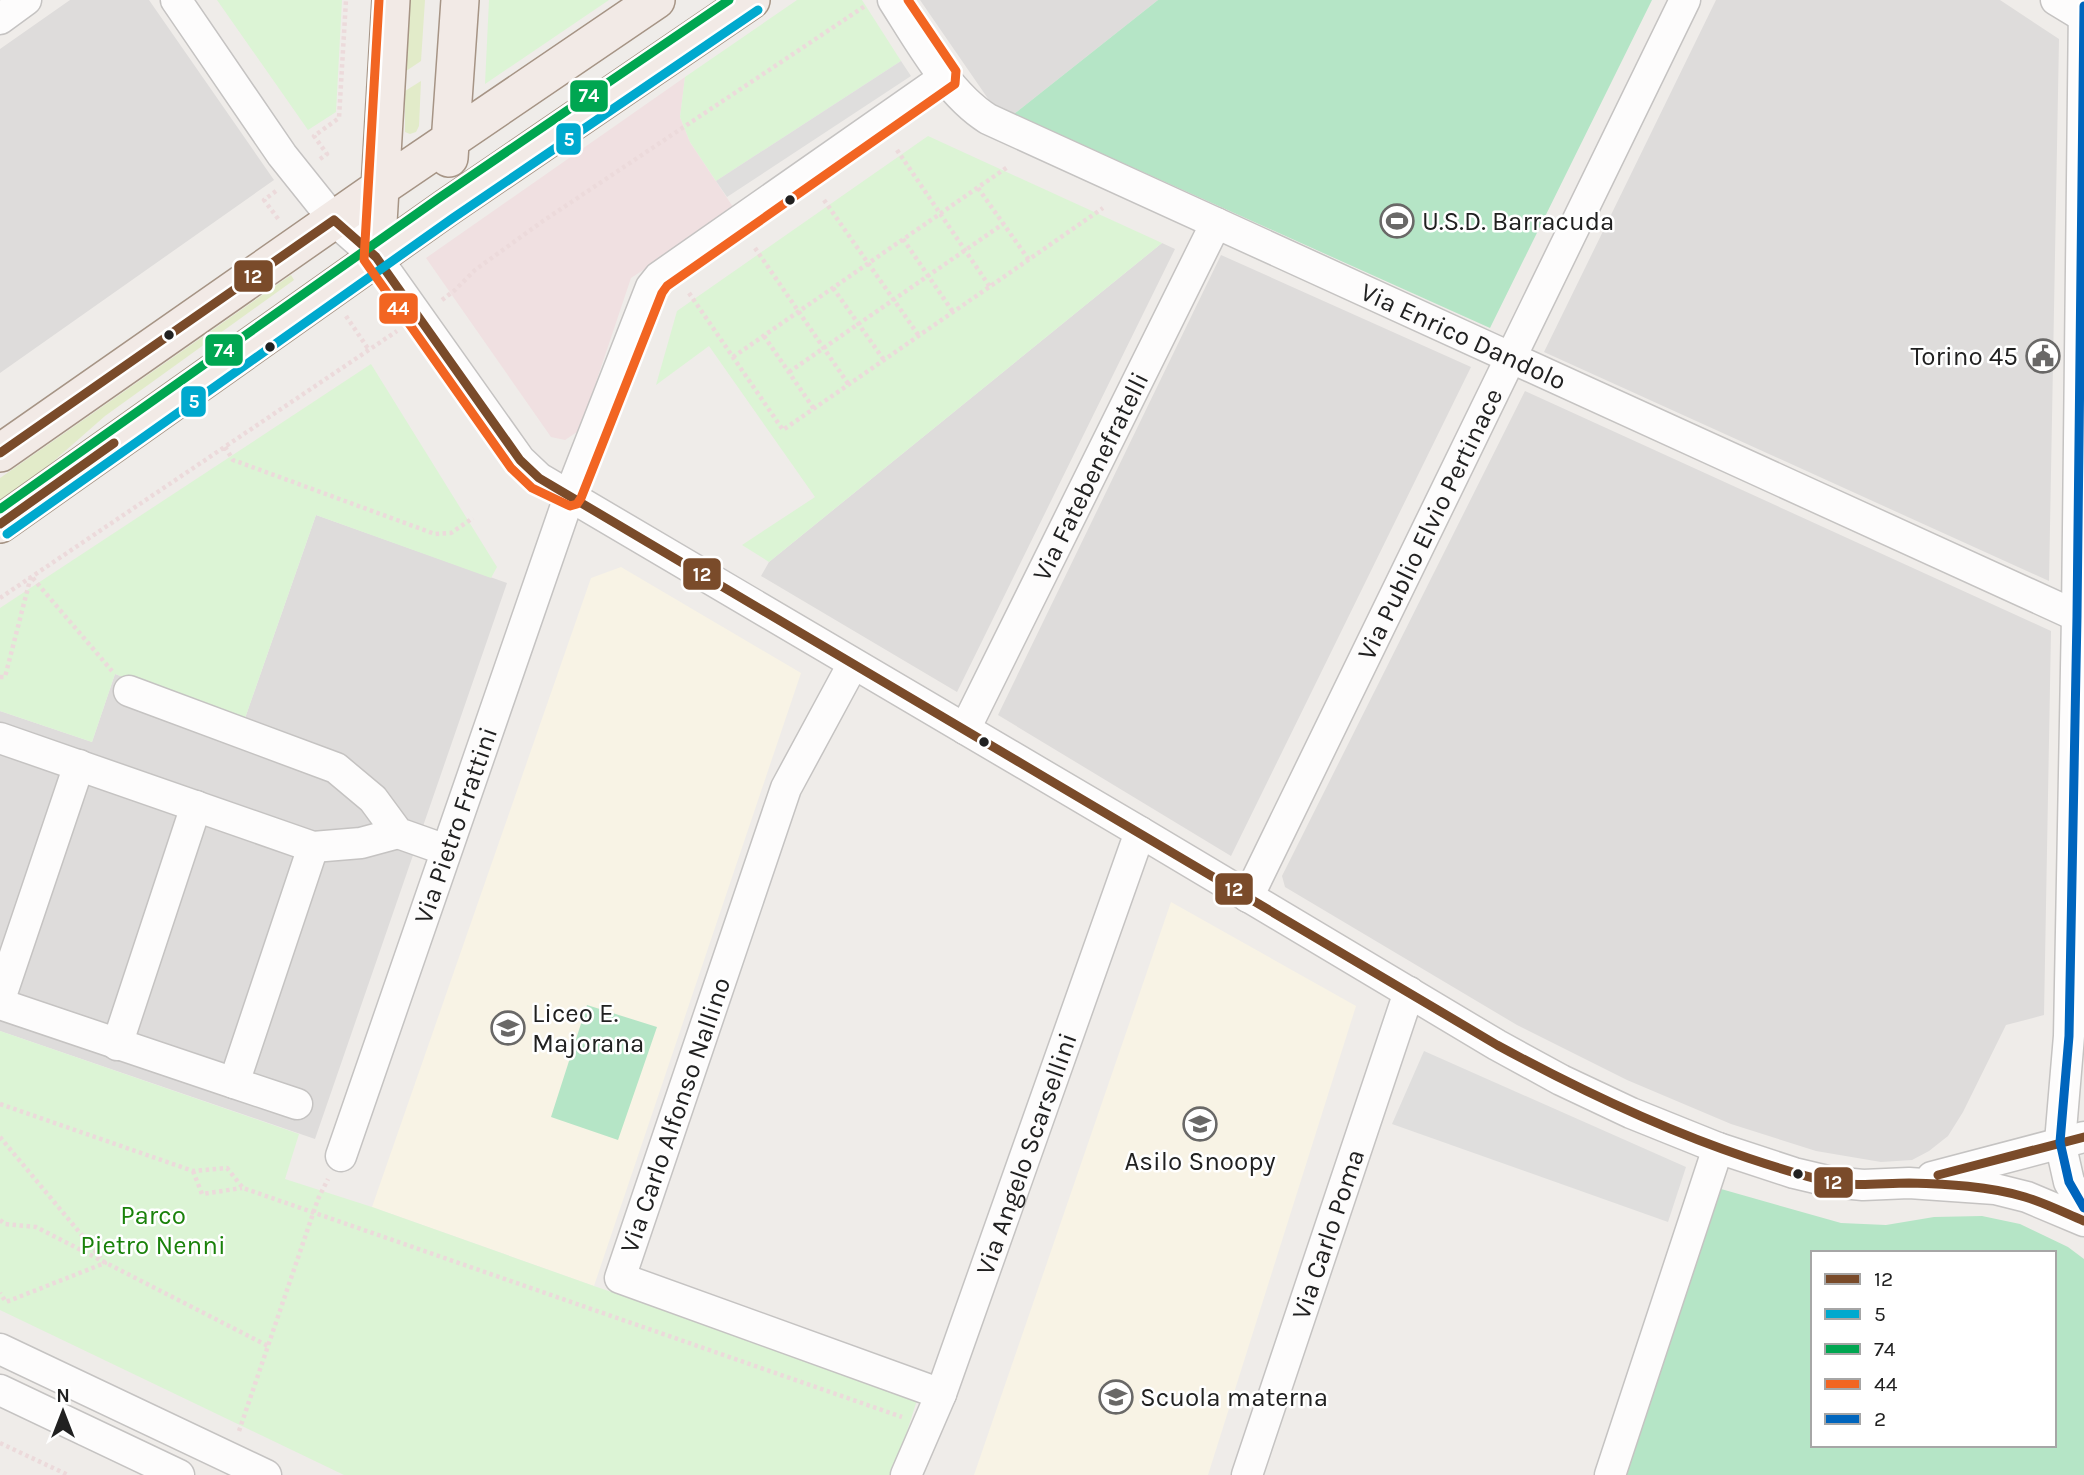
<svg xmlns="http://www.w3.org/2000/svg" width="2084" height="1475" font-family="Karla,sans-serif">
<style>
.residential{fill:#dedcdb}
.commercial{fill:#f0e0e1}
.education{fill:#f8f3e5}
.grass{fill:#e2ebc9}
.park{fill:#dcf4d5}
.pitch{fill:#b5e5c6;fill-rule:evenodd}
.parking{fill:#dfdedd}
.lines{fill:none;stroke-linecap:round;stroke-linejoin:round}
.minor-casing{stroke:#c5c3c2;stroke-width:33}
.major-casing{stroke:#a69485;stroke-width:40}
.path{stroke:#ecdadb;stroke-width:4.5;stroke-dasharray:3.5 3.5;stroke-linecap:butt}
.minor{stroke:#fdfcfc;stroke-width:30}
.major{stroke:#f2eae6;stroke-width:37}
.bus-1-casing{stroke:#fff;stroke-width:14}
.bus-2-casing{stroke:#fff;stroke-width:14}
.bus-3-casing{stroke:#fff;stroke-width:14}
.bus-4-casing{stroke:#fff;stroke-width:14}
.bus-5-casing{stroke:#fff;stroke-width:14}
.bus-1{stroke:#7a4b2a;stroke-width:9}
.bus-2{stroke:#00a9ce;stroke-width:9}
.bus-3{stroke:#00a651;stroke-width:9}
.bus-4{stroke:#f26522;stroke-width:9}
.bus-5{stroke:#0065bd;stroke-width:9}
.bus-dot{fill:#212121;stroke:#fff;stroke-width:2.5}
.labels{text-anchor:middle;stroke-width:5;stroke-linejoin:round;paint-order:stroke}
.poi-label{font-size:26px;fill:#212121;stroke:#fff;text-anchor:start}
.street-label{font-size:26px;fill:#212121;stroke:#fff}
.park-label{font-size:26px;fill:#1a820b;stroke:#fff}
.line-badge{stroke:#fff;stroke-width:2.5}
.badge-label{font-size:19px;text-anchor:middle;font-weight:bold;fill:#fff}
</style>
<rect width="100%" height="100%" fill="#efece9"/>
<!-- residential -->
<path class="residential" d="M70,0H149L274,180L0,373V49Z
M920,0H1158L1014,114L991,103Z
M1716,0H2000L2059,39L2049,581L1544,352Z
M1162,243L1175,249L957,692L761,576L769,562Z
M1221,255L1471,367L1231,856L998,715Z
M1525,391L2051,631L2044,1015L2006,1025L1963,1112L1948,1136L1929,1151L1912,1160L1881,1162L1816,1151L1731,1124L1627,1080L1517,1025L1285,887L1282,876Z
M316,515L507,583L315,1139L0,1031V711L92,742L115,674L244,721Z"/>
<!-- commercial -->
<path class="commercial" d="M685,77L680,117L690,142L735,210L631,278L580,430L565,440L551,437L426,258Z"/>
<!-- education -->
<path class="education" d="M621,567L801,673L594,1286L372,1207L591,578Z
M1171,902L1356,1006L1208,1475H974Z"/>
<!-- grass -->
<path class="grass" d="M410,0H425L421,61L406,71Z
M421,81L419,126L416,132L410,134L405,132V91Z
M291,275L294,280L105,416L47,467L0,500V478Z"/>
<!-- park -->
<path class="park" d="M217,0H342L336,112L308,130Z
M489,0H609L485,84Z
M797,0H862L901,61L716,181L690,142L680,117L685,77Z
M928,136L1162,243L769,562L742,545L815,497L709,346L656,385L677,311Z
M371,364L497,567L491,578L316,515L244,721L115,674L92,742L0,711V608Z
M0,1031L299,1134L285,1179L372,1207L594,1286L918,1397L893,1475H344L0,1310Z"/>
<!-- pitch -->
<path class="pitch" d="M1158,0H1652L1490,328L1014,114Z
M587,1005L657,1027L618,1140L551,1117Z
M1714,1187L1841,1223L1886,1225L1934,1217L1982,1216L2020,1224L2068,1247L2084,1259V1475H1618ZM1813,1253H2054V1445H1813Z"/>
<!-- parking -->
<path class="parking" d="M901,61L911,76L727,197L716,181Z
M1424,1051L1686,1167L1668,1222L1392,1124Z"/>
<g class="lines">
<defs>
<g id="minor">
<path d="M176,0L282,155L334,220L376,257L520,460L539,478L1140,832L1497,1045L1561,1080L1631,1113L1718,1148L1794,1173L1832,1182L1863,1185L1909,1183L1995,1189L2027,1197L2084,1221"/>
<path id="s1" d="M893,0C918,39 948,94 988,119L2077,616"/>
<path d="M2056,0L2084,17"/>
<path d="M2084,6L2077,616L2069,1036L2060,1142L2069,1182L2084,1208"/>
<path d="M0,19L26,0"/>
<path d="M853,664L786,788L620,1278L941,1394"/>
<path d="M129,691L336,768L373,799L398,833L446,850"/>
<path id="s2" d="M965,729L1216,223"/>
<path d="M0,738L313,847L361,843L398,833"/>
<path id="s3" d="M1248,897L1685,0"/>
<path d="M0,999L79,765"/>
<path d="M0,1004L234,1083L313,847"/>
<path d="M117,1045L196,806"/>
<path d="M234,1083L297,1104"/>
<path id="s4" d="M341,1156L570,494L651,287L659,277L945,77"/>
<path d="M1932,1177L2084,1137"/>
<path d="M0,1349L266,1475"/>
<path d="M0,1390L179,1475"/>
<path id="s5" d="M906,1475L941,1394L1140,832"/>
<path id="s6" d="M1247,1475L1409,992"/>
<path d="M1610,1475L1718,1148"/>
</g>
<path id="major" d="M449,158L460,0
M376,257L391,0
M0,453L381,187L656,0
M0,524L446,208L751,0"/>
</defs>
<!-- minor casing -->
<use href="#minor" class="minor-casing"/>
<!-- major casing -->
<use href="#major" class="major-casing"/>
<!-- path -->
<path class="path" d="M897,150L990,287
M320,159L327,154L314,136L339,118L346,0
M978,188L1029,260
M276,191L264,200L279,220
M824,200L919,336
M903,239L953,312
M755,248L849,385
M833,288L884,360
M689,293L783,430L1103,208
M442,300L455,290L475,270L543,221L865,6
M346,316L369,350
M764,336L814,409
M733,357L1009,166
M789,372L1003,224
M225,447L233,460L435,534L451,533L473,518
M0,598L397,331
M0,677H5L31,576L112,671
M0,1104L193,1171L227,1168L243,1188L902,1417
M0,1137L105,1263L6,1302L0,1293
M193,1171L202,1194L242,1188
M0,1220L5,1224L36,1227L268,1346
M239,1431L318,1199L328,1179
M0,1443L68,1475"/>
<!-- minor -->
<use href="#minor" class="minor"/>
<!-- major -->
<use href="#major" class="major"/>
<defs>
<path id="bus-1" d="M0,453L334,220L376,257L520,460L539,478L1497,1045C1578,1089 1661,1129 1748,1158C1775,1167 1802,1176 1830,1182C1857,1187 1883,1183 1909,1183C1947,1184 1989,1186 2025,1197C2045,1203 2065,1213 2084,1221
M0,524L114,443
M1938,1175L2084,1137"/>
<path id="bus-2" d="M7,534L453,218L758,10"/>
<path id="bus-3" d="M0,509L439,198L729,0"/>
<path id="bus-4" d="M379,0L364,260L511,468L532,488L570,506L577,504L581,498L662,293L667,286L955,84L956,71L908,0"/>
<path id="bus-5" d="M2084,6L2077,616L2069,1036L2060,1142L2069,1182L2084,1208"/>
</defs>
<!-- bus-1 casing -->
<use href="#bus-1" class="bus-1-casing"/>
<!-- bus-2 casing -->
<use href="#bus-2" class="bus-2-casing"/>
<!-- bus-3 casing -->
<use href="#bus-3" class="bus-3-casing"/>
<!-- bus-4 casing -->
<use href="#bus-4" class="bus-4-casing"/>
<!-- bus-5 casing -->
<use href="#bus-5" class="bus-5-casing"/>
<!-- bus-1 -->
<use href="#bus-1" class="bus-1"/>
<!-- bus-2 -->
<use href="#bus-2" class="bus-2"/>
<!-- bus-3 -->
<use href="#bus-3" class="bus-3"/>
<!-- bus-4 -->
<use href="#bus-4" class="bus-4"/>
<!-- bus-5 -->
<use href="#bus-5" class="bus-5"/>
</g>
<!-- icons -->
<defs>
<symbol id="stadium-ring" viewBox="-11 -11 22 22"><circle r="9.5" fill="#fff" stroke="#696867" stroke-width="1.5"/><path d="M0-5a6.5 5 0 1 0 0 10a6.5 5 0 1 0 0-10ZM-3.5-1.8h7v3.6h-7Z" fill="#696867"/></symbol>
<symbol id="civic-ring" viewBox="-11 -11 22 22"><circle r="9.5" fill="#fff" stroke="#696867" stroke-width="1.5"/><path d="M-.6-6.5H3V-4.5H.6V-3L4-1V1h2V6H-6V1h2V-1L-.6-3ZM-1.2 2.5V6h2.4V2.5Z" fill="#696867"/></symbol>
<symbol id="school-ring" viewBox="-11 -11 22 22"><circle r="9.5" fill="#fff" stroke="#696867" stroke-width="1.5"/><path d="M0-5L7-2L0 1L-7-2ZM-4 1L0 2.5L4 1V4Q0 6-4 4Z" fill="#696867"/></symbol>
</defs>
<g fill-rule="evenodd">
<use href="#stadium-ring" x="1378" y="202" width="38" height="38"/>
<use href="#civic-ring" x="2024" y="337" width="38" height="38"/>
<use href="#school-ring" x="489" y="1009" width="38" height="38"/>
<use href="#school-ring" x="1181" y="1105" width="38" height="38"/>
<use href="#school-ring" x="1097" y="1378" width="38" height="38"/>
</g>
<!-- markers -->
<g class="bus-dot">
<circle cx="790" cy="200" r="6"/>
<circle cx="169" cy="335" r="6"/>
<circle cx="270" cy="347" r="6"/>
<circle cx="984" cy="742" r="6"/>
<circle cx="1798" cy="1174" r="6"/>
</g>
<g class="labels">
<!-- poi labels -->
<g class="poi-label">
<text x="1422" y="230">U.S.D. Barracuda</text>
<text x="2018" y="365" text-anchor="end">Torino 45</text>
<text x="532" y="1022">Liceo E.<tspan x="532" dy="30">Majorana</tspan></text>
<text x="1200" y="1170" text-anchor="middle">Asilo Snoopy</text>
<text x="1140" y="1406">Scuola materna</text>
</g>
<!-- street labels -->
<g class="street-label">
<text dy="9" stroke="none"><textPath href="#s1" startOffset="676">Via Enrico Dandolo</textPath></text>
<text dy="9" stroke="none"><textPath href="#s2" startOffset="282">Via Fatebenefratelli</textPath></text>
<text dy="9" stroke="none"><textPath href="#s3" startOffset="415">Via Publio Elvio Pertinace</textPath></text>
<text dy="9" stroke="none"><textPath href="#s4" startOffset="350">Via Pietro Frattini</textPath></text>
<text transform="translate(675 1115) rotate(-71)" y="9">Via Carlo Alfonso Nallino</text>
<text dy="9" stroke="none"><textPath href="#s5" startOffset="343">Via Angelo Scarsellini</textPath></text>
<text dy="9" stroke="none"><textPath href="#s6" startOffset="254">Via Carlo Poma</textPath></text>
</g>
<!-- park labels -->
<g class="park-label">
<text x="153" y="1224">Parco<tspan x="153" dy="30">Pietro Nenni</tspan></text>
</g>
</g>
<g class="line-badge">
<rect x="569" y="79" width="40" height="34" rx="7" fill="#00a651"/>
<rect x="555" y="122" width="27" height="34" rx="7" fill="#00a9ce"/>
<rect x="233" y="259" width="41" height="34" rx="7" fill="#7a4b2a"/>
<rect x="378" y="292" width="41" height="33" rx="7" fill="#f26522"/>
<rect x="204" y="333" width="40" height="34" rx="7" fill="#00a651"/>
<rect x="180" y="385" width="27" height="33" rx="7" fill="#00a9ce"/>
<rect x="682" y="557" width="40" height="34" rx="7" fill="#7a4b2a"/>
<rect x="1214" y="872" width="40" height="34" rx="7" fill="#7a4b2a"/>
<rect x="1813" y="1166" width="41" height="33" rx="7" fill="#7a4b2a"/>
</g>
<g class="badge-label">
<text x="589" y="102">74</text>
<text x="569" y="146">5</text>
<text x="253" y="283">12</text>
<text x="398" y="315">44</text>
<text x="224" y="357">74</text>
<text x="194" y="408">5</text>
<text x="702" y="581">12</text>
<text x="1234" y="896">12</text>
<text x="1833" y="1189">12</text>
</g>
<!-- legend -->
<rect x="1811" y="1251" width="245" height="196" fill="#ffffff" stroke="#a6a6a6" stroke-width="2"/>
<rect x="1825" y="1274" width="35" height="10" fill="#7a4b2a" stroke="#a6a6a6" stroke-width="2"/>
<text x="1874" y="1286" font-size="21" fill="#212121">12</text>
<rect x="1825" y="1309" width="35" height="10" fill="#00a9ce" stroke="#a6a6a6" stroke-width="2"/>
<text x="1874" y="1321" font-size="21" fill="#212121">5</text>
<rect x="1825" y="1344" width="35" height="10" fill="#00a651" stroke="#a6a6a6" stroke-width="2"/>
<text x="1874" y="1356" font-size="21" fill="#212121">74</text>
<rect x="1825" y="1379" width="35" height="10" fill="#f26522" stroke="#a6a6a6" stroke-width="2"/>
<text x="1874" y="1391" font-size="21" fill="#212121">44</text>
<rect x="1825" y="1414" width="35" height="10" fill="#0065bd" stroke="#a6a6a6" stroke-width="2"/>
<text x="1874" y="1426" font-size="21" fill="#212121">2</text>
<!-- north arrow -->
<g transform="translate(63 1412)" stroke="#ffffff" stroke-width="5" paint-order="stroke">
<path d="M0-5L12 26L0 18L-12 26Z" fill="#212121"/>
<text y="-10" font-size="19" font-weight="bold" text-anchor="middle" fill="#212121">N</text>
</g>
</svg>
